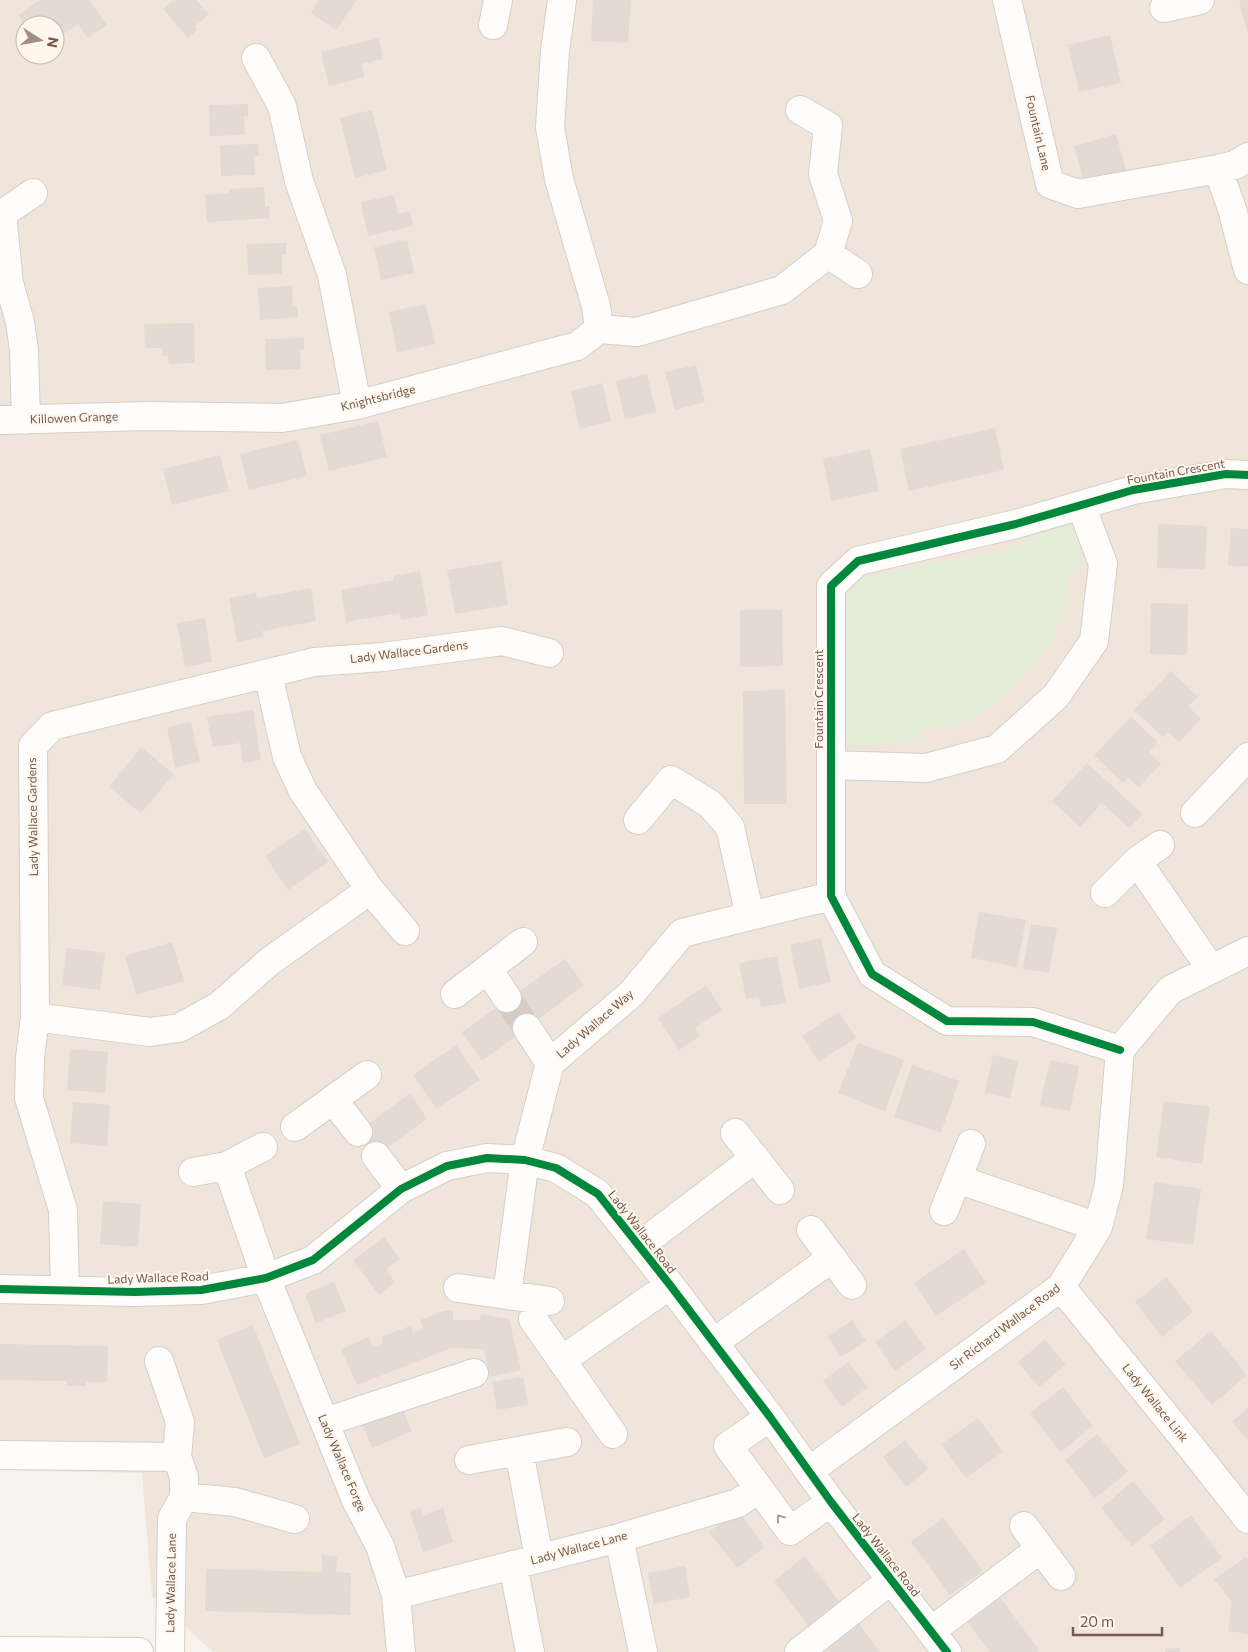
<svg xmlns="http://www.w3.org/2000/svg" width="1248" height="1652" font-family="Commissioner,sans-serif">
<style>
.residential{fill:#f0e5da;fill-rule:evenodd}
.green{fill:#e4edd7}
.building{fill:#e3dad3}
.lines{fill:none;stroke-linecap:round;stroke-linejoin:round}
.minor-tunnel{stroke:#d6ccc4;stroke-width:28;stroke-dasharray:28 14;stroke-linecap:butt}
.minor-casing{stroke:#d6cec8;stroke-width:30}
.minor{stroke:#fefdfc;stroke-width:28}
.cycleway-casing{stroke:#fef7ed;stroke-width:11}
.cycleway{stroke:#00873e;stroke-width:8}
.oneway{stroke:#ac9b92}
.labels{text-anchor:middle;stroke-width:4;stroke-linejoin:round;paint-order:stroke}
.street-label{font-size:12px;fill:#75594c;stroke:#fef7ed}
</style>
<rect width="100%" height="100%" fill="#f7f2ec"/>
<!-- residential -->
<path class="residential" d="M0,0H1248V1652H213L152,1596L142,1473L0,1470ZM25,25H55V55H25Z"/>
<!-- green -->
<path class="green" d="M1064,518L1072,520L1080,541L1081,569L1066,572C1065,590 1066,612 1058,629C1042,663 990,717 953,726C943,728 932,728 922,729L923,742L849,746L842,738L840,611L847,592L861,576L986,554L1019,545Z"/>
<!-- building -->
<path class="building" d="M40,0H89L107,25L88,38L78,24L55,40V25H24L18,15Z
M173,0H196L209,14L194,27L197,30L188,38L163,9Z
M319,0H357L336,30L311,13Z
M593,0H631L628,43L591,41Z
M1239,0H1248V32H1247Z
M1110,35L1121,83L1079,92L1068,45Z
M379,38L383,59L362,64L365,77L329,86L321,52Z
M248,104V116H244L245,135L210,136L209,105Z
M372,110L387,170L355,178L340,118Z
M1116,134L1126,170L1084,182L1074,146Z
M258,144L259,156H254L255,175L221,176L220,145Z
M264,187L265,207L269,206L270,218L207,222L205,195L229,193V189Z
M394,195L398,214L410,211L413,226L368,236L361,202Z
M407,240L414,273L381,280L374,247Z
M286,243V254L282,255V274L248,275L247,244Z
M292,286L293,306H297L298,317L260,320L258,288Z
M426,304L435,344L397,352L389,312Z
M194,323L195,363L169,364L168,356H163V348H145L144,324Z
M304,338V350H300L301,369L266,370L265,339Z
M696,365L705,402L675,410L665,372Z
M647,374L656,412L625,419L616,381Z
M602,383L611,421L580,429L571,391Z
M378,421L387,457L329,471L320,435Z
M995,428L1004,470L909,491L900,449Z
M298,440L307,476L249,490L240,454Z
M870,449L879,491L831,501L823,459Z
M220,455L229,491L172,505L163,469Z
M1158,524L1207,526L1205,569L1157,568Z
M1231,528L1248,529V567L1228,565Z
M501,561L508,605L455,614L447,570Z
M420,571L428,615L401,620L400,613L346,622L341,590L394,580L393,576Z
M311,588L316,621L262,631L264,637L237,642L229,598L256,593L257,598Z
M1151,603L1188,604L1187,655L1150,654Z
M740,610H782L783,666L740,667Z
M205,618L212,662L185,667L177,623Z
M1171,671L1198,697L1188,706L1201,719L1179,742L1168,732L1163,737L1134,710Z
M785,690L787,804H744L743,691Z
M253,710L261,760L243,763L240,743L213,747L207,717Z
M1131,717L1158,742L1149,752L1161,764L1139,787L1128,777L1123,783L1094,755Z
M191,722L200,762L175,767L167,727Z
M141,747L174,774L141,813L109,787Z
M1087,763L1143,814L1129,828L1102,803L1080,827L1052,801Z
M305,829L328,862L288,890L265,856Z
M979,912L1026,920L1017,967L971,958Z
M1031,924L1057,928L1049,973L1023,969Z
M821,938L831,982L799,989L790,945Z
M172,942L184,981L136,995L125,956Z
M67,948L105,953L100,990L62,985Z
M777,956L786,1003L761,1007L759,997L746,999L739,963Z
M565,959L584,985L482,1061L462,1032Z
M706,985L722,1010L695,1028L700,1036L679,1050L658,1018Z
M839,1012L856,1038L819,1062L802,1036Z
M858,1043L904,1060L885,1111L838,1093Z
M456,1045L480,1080L437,1109L413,1075Z
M70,1049L108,1052L105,1093L67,1090Z
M993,1055L1018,1061L1010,1098L985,1093Z
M1050,1060L1079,1066L1070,1111L1040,1106Z
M912,1065L959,1081L941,1133L894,1117Z
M410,1093L427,1119L376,1156L358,1132Z
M1164,1101L1210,1107L1202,1164L1156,1157Z
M73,1102L110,1105L107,1146L70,1143Z
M1155,1182L1201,1189L1193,1245L1146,1239Z
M103,1201L141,1204L138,1247L100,1244Z
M384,1237L400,1259L386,1269L395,1283L379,1295L353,1260Z
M964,1249L986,1283L936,1316L914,1283Z
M1166,1277L1193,1312L1162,1337L1135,1302Z
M334,1282L346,1311L316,1323L305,1294Z
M444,1311H453V1320H480L481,1314L509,1319L521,1370L490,1377L484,1349L451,1348L357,1385L341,1349L369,1337L373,1347L383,1343L381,1337L410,1326L413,1333L423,1329L420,1320Z
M852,1320L866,1341L841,1357L828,1337Z
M905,1320L926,1349L895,1371L875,1342Z
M253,1325L300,1444L264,1458L217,1340Z
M1211,1331L1247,1375L1212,1405L1175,1361Z
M1045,1339L1066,1365L1039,1387L1018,1362Z
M0,1344L108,1346L107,1382H86V1386H67V1381L0,1380Z
M848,1362L868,1387L842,1407L823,1381Z
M523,1377L528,1405L497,1410L492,1382Z
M1063,1387L1093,1426L1060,1452L1030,1413Z
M400,1403L412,1431L372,1448L360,1420Z
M1248,1408V1440L1232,1422Z
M978,1418L1003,1452L966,1478L941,1444Z
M1097,1434L1128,1472L1095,1498L1065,1460Z
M905,1440L928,1469L906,1487L883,1457Z
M1133,1481L1165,1519L1132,1546L1101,1508Z
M420,1507L423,1516L443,1508L453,1542L423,1552L410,1512Z
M738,1511L765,1547L737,1568L709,1532Z
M1191,1515L1222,1558L1180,1588L1150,1546Z
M943,1518L983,1571L950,1595L911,1542Z
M322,1555L337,1556L336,1572L351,1573L350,1615L205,1611L206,1569L322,1572Z
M805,1556L841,1604L810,1628L774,1581Z
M1246,1557L1248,1560V1634L1228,1631L1232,1602L1214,1579Z
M685,1566L690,1597L654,1604L648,1573Z
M1000,1597L1039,1650L1036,1652H990L967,1621Z
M852,1615L880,1652H830L820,1639Z
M1179,1648L1180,1652H1165V1649Z"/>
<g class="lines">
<!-- minor-tunnel -->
<path class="minor-tunnel" d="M507,998L527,1028"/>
<defs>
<path id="minor" d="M1007,0L1050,184L1078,194L1218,169L1235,165L1248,157
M1164,8L1200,0
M493,25L498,0
M256,58L282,106L299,181L332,275L357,405
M1218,169L1232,209L1248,270
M0,214H2L33,193
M2,214L9,283L20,322L24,350L26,420
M828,254L858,274
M599,329L637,332L782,290L828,254L838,221L823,174L828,126L800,110
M0,420L147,416L282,418L357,405L577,346L599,329L596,306L559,179L550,127L555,51L562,0
M268,674L287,757L303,791L370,890L405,931
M831,765L926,768L997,749L1056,696L1094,641L1103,564L1081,505
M1195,813L1248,757
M638,820L671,780L710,804L730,827L750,916
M1137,861L1211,969
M1105,893L1137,861L1160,845
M488,969L507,998
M455,994L523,942
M35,1017L150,1032L179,1028L219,1006L270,961L370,890
M527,1028L550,1063
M1120,1050L1033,1022L947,1021L872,974L831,896V586L858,561L1016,524L1133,490L1226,474L1248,475
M333,1100L358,1132
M295,1127L367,1075
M735,1133L780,1190
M376,1156L401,1189
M227,1166L266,1278L356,1500L380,1546L396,1595L401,1652
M193,1172L227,1166L263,1147
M957,1179L1098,1227
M944,1211L971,1144
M811,1230L852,1285
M639,1246L755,1158
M1061,1287L1191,1447L1248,1519
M458,1288L550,1301
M0,1289L134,1292L201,1290L266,1278L313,1260L401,1189L447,1166L487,1158L525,1160L556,1168L598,1194L670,1285L770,1417L831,1502L947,1652
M65,1290L63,1210L29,1098L30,1058L35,1017L33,746L52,726L314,662L383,657L502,641L549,653
M507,1295L525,1160L550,1063L631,994L682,933L831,896
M533,1319L613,1434
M713,1343L832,1258
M562,1360L670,1285
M159,1361L180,1422L177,1457L184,1477V1497L172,1519L170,1652
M770,1417L728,1446L790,1531L831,1502
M325,1422L474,1373
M519,1451L539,1558
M0,1455L177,1457
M469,1460L567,1442
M809,1471L1061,1287L1098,1227L1109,1185L1120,1050L1170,990L1248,951
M184,1497L235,1502L295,1519
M1024,1526L1061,1576
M619,1538L643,1652
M513,1565L530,1652
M396,1595L619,1538L738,1503L758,1489
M931,1631L1040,1549
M0,1651L139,1652
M799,1652L891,1580"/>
</defs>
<!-- minor casing -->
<use href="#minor" class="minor-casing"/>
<!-- minor -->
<use href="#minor" class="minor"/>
<defs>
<path id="cycleway" d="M1120,1050L1033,1022L947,1021L872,974L831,896V586L858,561L1016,524L1133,490L1226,474L1248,475
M0,1289L134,1292L201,1290L266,1278L313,1260L401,1189L447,1166L487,1158L525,1160L556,1168L598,1194L670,1285L770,1417L831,1502L947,1652"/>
</defs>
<!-- cycleway casing -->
<use href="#cycleway" class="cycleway-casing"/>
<!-- cycleway -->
<use href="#cycleway" class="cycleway"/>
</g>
<!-- one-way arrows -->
<defs><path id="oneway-chevron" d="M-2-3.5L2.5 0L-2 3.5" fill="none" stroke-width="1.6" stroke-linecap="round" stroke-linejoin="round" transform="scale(1.25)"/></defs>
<use class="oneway" href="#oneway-chevron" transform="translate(780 1518) rotate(-127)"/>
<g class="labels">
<!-- street labels -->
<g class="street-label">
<text transform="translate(1038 133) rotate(77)" y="4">Fountain Lane</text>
<text transform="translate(378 398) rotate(-14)" y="4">Knightsbridge</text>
<text transform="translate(74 418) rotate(-2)" y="4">Killowen Grange</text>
<text transform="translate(1176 472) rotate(-10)" y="4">Fountain Crescent</text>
<text transform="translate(409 652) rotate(-7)" y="4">Lady Wallace Gardens</text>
<text transform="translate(819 699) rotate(-90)" y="4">Fountain Crescent</text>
<text transform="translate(33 817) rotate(-91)" y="4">Lady Wallace Gardens</text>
<text transform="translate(595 1024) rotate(-41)" y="4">Lady Wallace Way</text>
<text transform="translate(642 1232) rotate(52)" y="4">Lady Wallace Road</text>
<text transform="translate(158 1278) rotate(-2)" y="4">Lady Wallace Road</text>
<text transform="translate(1005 1327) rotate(-37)" y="4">Sir Richard Wallace Road</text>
<text transform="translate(1155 1403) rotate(51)" y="4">Lady Wallace Link</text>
<text transform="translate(342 1463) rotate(67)" y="4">Lady Wallace Forge</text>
<text transform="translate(579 1548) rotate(-15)" y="4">Lady Wallace Lane</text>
<text transform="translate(886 1555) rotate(52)" y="4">Lady Wallace Road</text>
<text transform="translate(171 1583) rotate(-89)" y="4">Lady Wallace Lane</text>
</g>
</g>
<!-- north arrow -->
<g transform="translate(40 40) rotate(101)"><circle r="24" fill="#fef7ed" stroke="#c7b8ad"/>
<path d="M0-4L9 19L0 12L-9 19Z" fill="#a28f84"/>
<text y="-8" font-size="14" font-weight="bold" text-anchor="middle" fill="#75594c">N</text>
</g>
<!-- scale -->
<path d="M1073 1627v8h89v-8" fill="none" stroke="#75594c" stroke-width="2.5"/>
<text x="1080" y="1627" font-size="15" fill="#75594c" stroke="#fef7ed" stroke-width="4" paint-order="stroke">20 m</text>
</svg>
